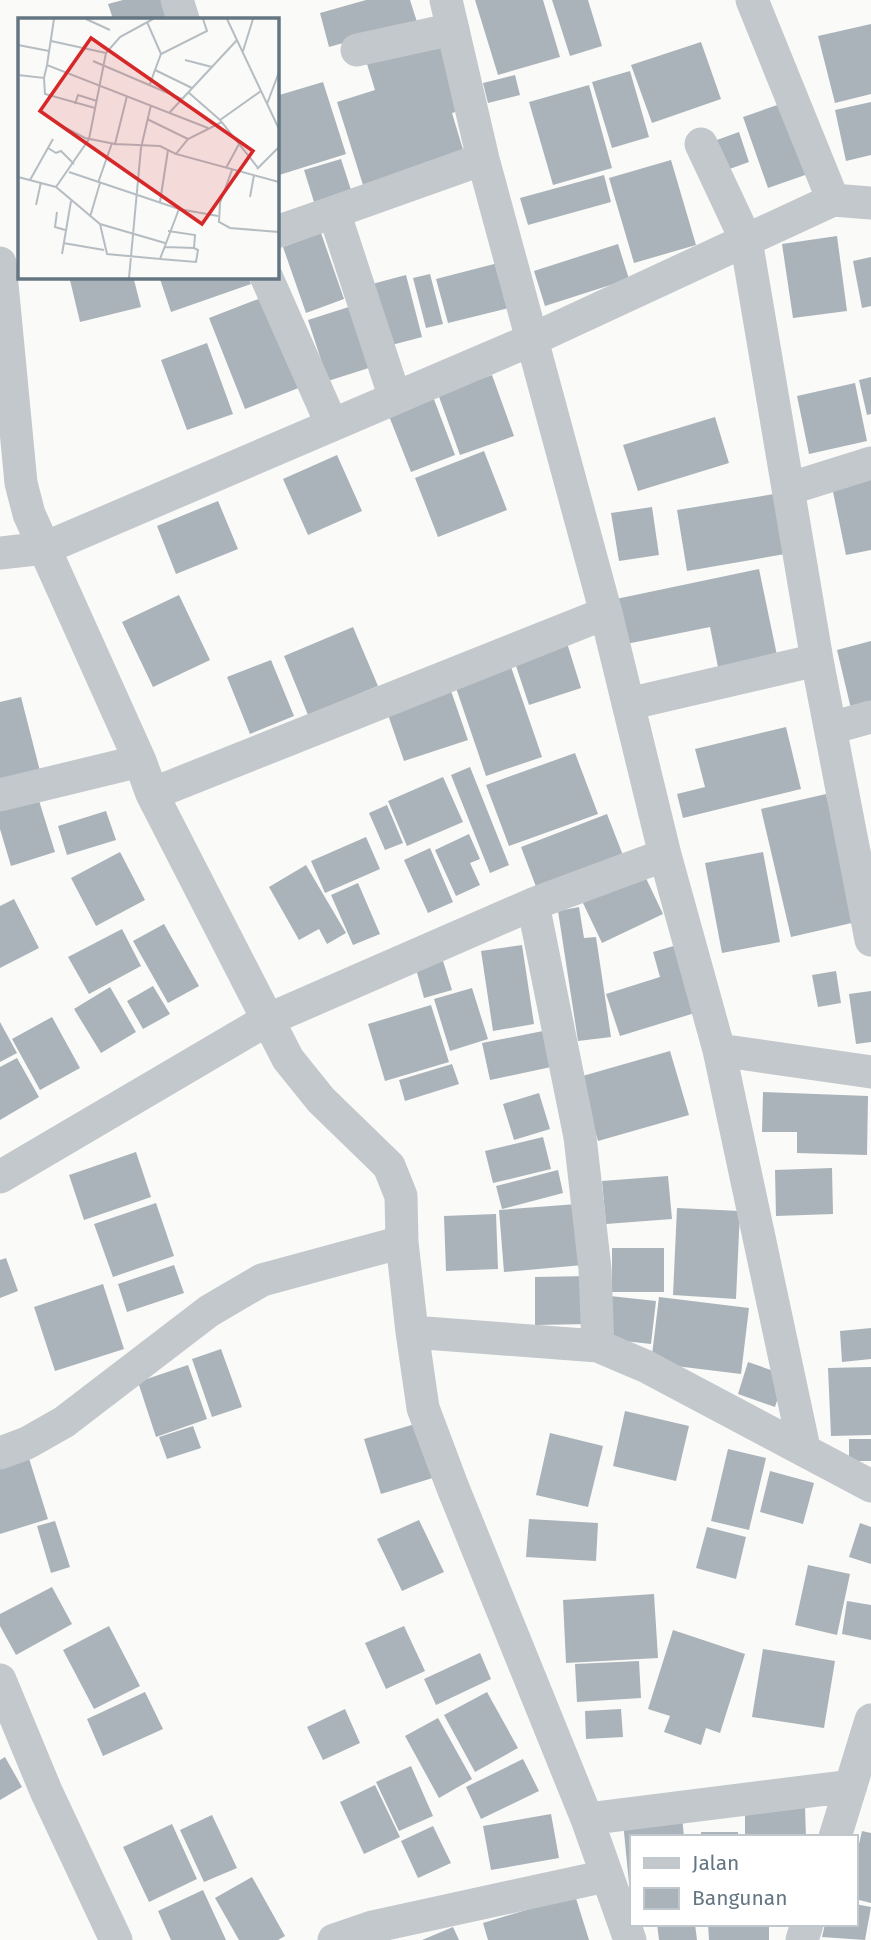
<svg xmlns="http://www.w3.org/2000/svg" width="871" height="1940" font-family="'Fira Sans',sans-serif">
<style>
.building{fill:#aab3b9}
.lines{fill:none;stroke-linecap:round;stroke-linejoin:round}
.minor{stroke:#c3c8cc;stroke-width:33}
.inset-road{fill:none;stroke:#b5bdc2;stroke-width:2}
.view{fill:#d62828;fill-opacity:0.15;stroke:#d62828;stroke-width:3.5}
.inset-edge{fill:none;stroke:#657683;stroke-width:3.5}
</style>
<rect width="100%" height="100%" fill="#fafaf8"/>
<!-- building -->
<path class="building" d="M123,0H167L172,19H113L108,4Z
M366,0H410L417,22L329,47L320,13Z
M475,0H543L560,57L498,75Z
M552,0H588L602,46L570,56Z
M871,24V94L835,103L818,36Z
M440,41L462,110L452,113L464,153L363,185L337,102L375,90L367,64Z
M701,42L721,99L652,123L631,65Z
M630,71L649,137L612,148L592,82Z
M515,75L520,95L488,103L483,83Z
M323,82L346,154L276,176V96Z
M589,85L612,168L553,185L529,102Z
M871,102V155L846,161L835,110Z
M783,103L808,174L768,188L743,117Z
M739,132L749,162L724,171L714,141Z
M341,159L351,190L314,202L304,170Z
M671,160L696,245L634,263L609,178Z
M604,175L611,202L528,225L520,198Z
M321,233L344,299L306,313L283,247Z
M837,236L847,311L793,318L782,244Z
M618,244L629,279L545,306L534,271Z
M871,257V306L862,308L853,261Z
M502,262L513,307L448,323L436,279Z
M430,274L443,324L426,328L413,278Z
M406,275L422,337L388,346L372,284Z
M69,276H133L141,307L80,322Z
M159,276H248L251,284L171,312Z
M266,296L301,387L245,409L209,318Z
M355,305L375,366L328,381L308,320Z
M207,343L233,414L187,430L161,360Z
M492,375L514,436L460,455L438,394Z
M871,377V414L867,415L859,380Z
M855,383L867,441L809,454L797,396Z
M432,394L455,455L411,472L387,411Z
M715,417L729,463L638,491L623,445Z
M484,451L507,510L438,537L415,478Z
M337,455L362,511L308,535L283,479Z
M871,474V550L846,555L831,482Z
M774,494L785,554L687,571L677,510Z
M218,501L238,549L176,574L157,526Z
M652,507L659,555L619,561L611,513Z
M759,569L779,665L720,677L710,627L626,644L616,599Z
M179,595L210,660L153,687L122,622Z
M353,627L378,686L308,715L284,656Z
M871,641V709L852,713L837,650Z
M567,643L581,688L529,705L514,660Z
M271,660L294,716L250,734L227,677Z
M509,661L542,757L486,776L453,679Z
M450,688L468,740L404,761L386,709Z
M21,697L41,775L0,785V702Z
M786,727L801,789L683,818L677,794L705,787L695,749Z
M575,753L598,814L509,846L486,785Z
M470,767L509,865L490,873L451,775Z
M443,777L463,822L407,846L388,801Z
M36,791L55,852L11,866L0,829V802Z
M826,794L856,922L791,937L761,809Z
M387,805L403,843L385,850L369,813Z
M106,811L116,840L67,855L58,826Z
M607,814L624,858L538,892L521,847Z
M469,834L480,859L470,863L480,885L456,896L435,850Z
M366,837L380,869L325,893L311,861Z
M430,848L453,902L428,913L404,860Z
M120,852L145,900L96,926L71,878Z
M763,852L780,942L722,953L705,863Z
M306,865L346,933L327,944L319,929L299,940L269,887Z
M643,872L663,914L602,943L582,901Z
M358,883L380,934L353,945L331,895Z
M14,899L39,948L0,968V906Z
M579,907L584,938L596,937L611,1037L578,1041L558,911Z
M164,924L199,986L168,1003L133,941Z
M122,929L141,966L89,994L68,957Z
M522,945L534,1024L493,1031L481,951Z
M677,945L698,1012L620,1036L606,994L660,977L653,952Z
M443,961L452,990L424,998L416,969Z
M836,971L841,1003L818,1007L812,975Z
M153,986L170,1014L143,1029L127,1001Z
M110,987L136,1032L101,1053L74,1009Z
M472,988L488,1039L450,1051L434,999Z
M871,991V1042L856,1044L849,994Z
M431,1005L449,1062L385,1081L368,1024Z
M52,1017L80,1068L40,1090L12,1039Z
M0,1022L17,1053L0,1062Z
M543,1031L551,1067L490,1080L482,1043Z
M670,1051L689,1115L598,1141L579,1077Z
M17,1058L39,1097L0,1120V1067Z
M452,1064L459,1084L405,1101L399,1080Z
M763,1092L868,1096L867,1155L797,1153V1132H762Z
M539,1093L550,1129L514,1140L503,1104Z
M543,1137L551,1169L493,1183L485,1151Z
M136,1152L151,1197L84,1220L69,1175Z
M832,1168L833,1214L776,1216L775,1170Z
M558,1170L563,1193L502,1209L496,1186Z
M668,1176L672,1219L606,1224L602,1181Z
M156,1203L174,1256L113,1277L94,1224Z
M577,1204L583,1265L504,1272L499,1210Z
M677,1208L740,1211L736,1299L673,1295Z
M496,1214L498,1269L446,1271L444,1216Z
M612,1248H664V1292H612Z
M6,1258L18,1291L0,1298V1260Z
M174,1265L184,1293L127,1312L118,1284Z
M590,1276L591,1324L535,1325V1277Z
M103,1284L124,1349L55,1371L34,1307Z
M610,1296L656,1301L651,1344L606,1339Z
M659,1297L749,1308L741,1374L651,1363Z
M871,1328V1359L842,1362L840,1331Z
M221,1349L242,1407L212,1417L192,1359Z
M748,1362L785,1375L775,1407L738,1394Z
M188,1365L207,1419L156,1437L138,1382Z
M871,1367V1435L831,1436L828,1368Z
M625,1411L689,1426L676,1481L613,1466Z
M422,1422L439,1476L381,1494L364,1439Z
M193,1426L201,1448L167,1459L159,1437Z
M550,1433L603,1446L588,1507L536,1495Z
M849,1439H871V1461H849Z
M728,1449L766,1458L749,1530L711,1521Z
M27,1452L48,1519L0,1534V1460Z
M770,1471L814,1483L803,1524L760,1512Z
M529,1519L598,1523L596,1561L526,1557Z
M419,1520L444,1572L402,1591L377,1539Z
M55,1521L70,1567L51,1573L37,1526Z
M860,1523L871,1527V1564L849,1557Z
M707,1527L746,1537L736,1579L696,1568Z
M808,1565L850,1574L837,1635L795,1625Z
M52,1587L72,1624L16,1655L0,1626V1614Z
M654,1594L658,1658L566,1663L563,1600Z
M847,1601L871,1605V1640L842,1634Z
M109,1626L140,1686L94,1709L63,1650Z
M404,1626L425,1671L386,1689L365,1643Z
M673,1630L745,1654L720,1733L706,1728L701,1745L664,1732L670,1716L648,1709Z
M763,1649L835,1661L824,1728L752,1717Z
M480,1653L491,1679L436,1705L424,1679Z
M639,1661L641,1698L577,1702L575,1664Z
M145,1692L163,1729L103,1756L87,1719Z
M487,1692L518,1748L475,1772L444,1715Z
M345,1709L360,1743L323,1760L307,1727Z
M621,1709L623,1737L586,1739L585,1711Z
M438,1718L472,1779L439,1798L405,1736Z
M5,1757L22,1787L0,1800V1760Z
M523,1759L539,1791L481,1819L466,1787Z
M411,1766L433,1816L399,1831L376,1782Z
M375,1785L400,1837L364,1854L340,1802Z
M745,1807H805L806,1837H745Z
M551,1814L559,1858L491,1870L483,1826Z
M212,1815L237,1868L204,1882L180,1830Z
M682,1816L684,1837H631L629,1883L623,1822Z
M172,1824L197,1879L149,1902L123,1847Z
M433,1826L451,1863L418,1878L401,1841Z
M862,1831L871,1833V1903L855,1899V1861Z
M701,1832H738V1837H701Z
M252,1877L285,1936L278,1940H239L215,1898Z
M203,1890L226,1940H171L158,1911Z
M575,1895L589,1940H488L483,1923Z
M855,1904L871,1907L865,1940L822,1937L825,1924H855Z
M657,1924H695L697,1940H659Z
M708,1924H769V1940H709Z
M453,1927L459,1940H422Z"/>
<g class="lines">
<!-- minor -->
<path class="minor" d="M177,0L183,19
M446,0L483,159L606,613L665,855L719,1050L804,1448
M752,0L833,200
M357,50L453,29
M701,144L746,240L817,660L871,940
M334,212L483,159
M276,232L334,212L395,398
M0,263L21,483L29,514L140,761L152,794L606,613
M266,276L332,425
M788,489L871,463
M0,553L45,548L531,340L833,200L871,203
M628,704L817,660
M831,728L871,717
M152,794L288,1059L321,1100L389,1166L401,1196L402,1242L412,1332
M0,795L140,761
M533,904L580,1137L595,1269L598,1346
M719,1050L871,1072
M0,1177L267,1020L533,904L665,855
M0,1453L27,1443L64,1422L209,1311L262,1280L402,1242
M0,1680L46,1791L116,1940
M587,1819L851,1786
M835,1837L871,1720
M334,1940L372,1927L606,1876
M630,1940L587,1819L453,1488L423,1408L412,1332L598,1346L645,1366L871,1486
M802,1940L807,1924"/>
</g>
<!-- overview -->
<g transform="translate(18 18)">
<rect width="261" height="261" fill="#fafaf8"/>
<path class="inset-road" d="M68,1L92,12M209,1L261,111M129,4L143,36M33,23L88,35M0,27L31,33M225,33L235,1M167,42L194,49M75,43L164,81M29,47L36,1M137,52L143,36L189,13L185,1M0,57L26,60L29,47L190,110M26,60L27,76L77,90M132,66L137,52L174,70M170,74L202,102L240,150M57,86L60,77L79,83M249,86L261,54M152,94L219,22M129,101L170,121M202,102L243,73M204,104L170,121L158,136L261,164M42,107L67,120L97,126L109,78M97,126L142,128L158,136M30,130L38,135L43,133L56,146M208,150L221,126M239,151L261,129M214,152L202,185L201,204L212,210L261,214M51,154L161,191L200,198M0,159L38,169L82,206L147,225M12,162L35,121M80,165L94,125M38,169L71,121L88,35L102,19L135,1M232,179L236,157M142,184L150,132M18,187L23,164M39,194L37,209L47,212M72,199L82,165M82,206L89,236L142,241L161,191M45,225L86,232M147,229L176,230L177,217L150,213M44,236L53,183M142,241L178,244L180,232L176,230M111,260L123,130L133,87"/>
<path class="view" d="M73,20L235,133L184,206L22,93Z"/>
<rect width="261" height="261" class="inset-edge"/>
</g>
<!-- legend -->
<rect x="630" y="1835" width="228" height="91" fill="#ffffff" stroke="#c1c8cd" stroke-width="2"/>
<rect x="644" y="1858" width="35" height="10" fill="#c3c8cc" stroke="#c1c8cd" stroke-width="2"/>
<text x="692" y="1870" font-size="21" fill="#657683">Jalan</text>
<rect x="644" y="1888" width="35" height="21" fill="#aab3b9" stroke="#c1c8cd" stroke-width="2"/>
<text x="692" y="1905" font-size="21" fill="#657683">Bangunan</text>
</svg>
